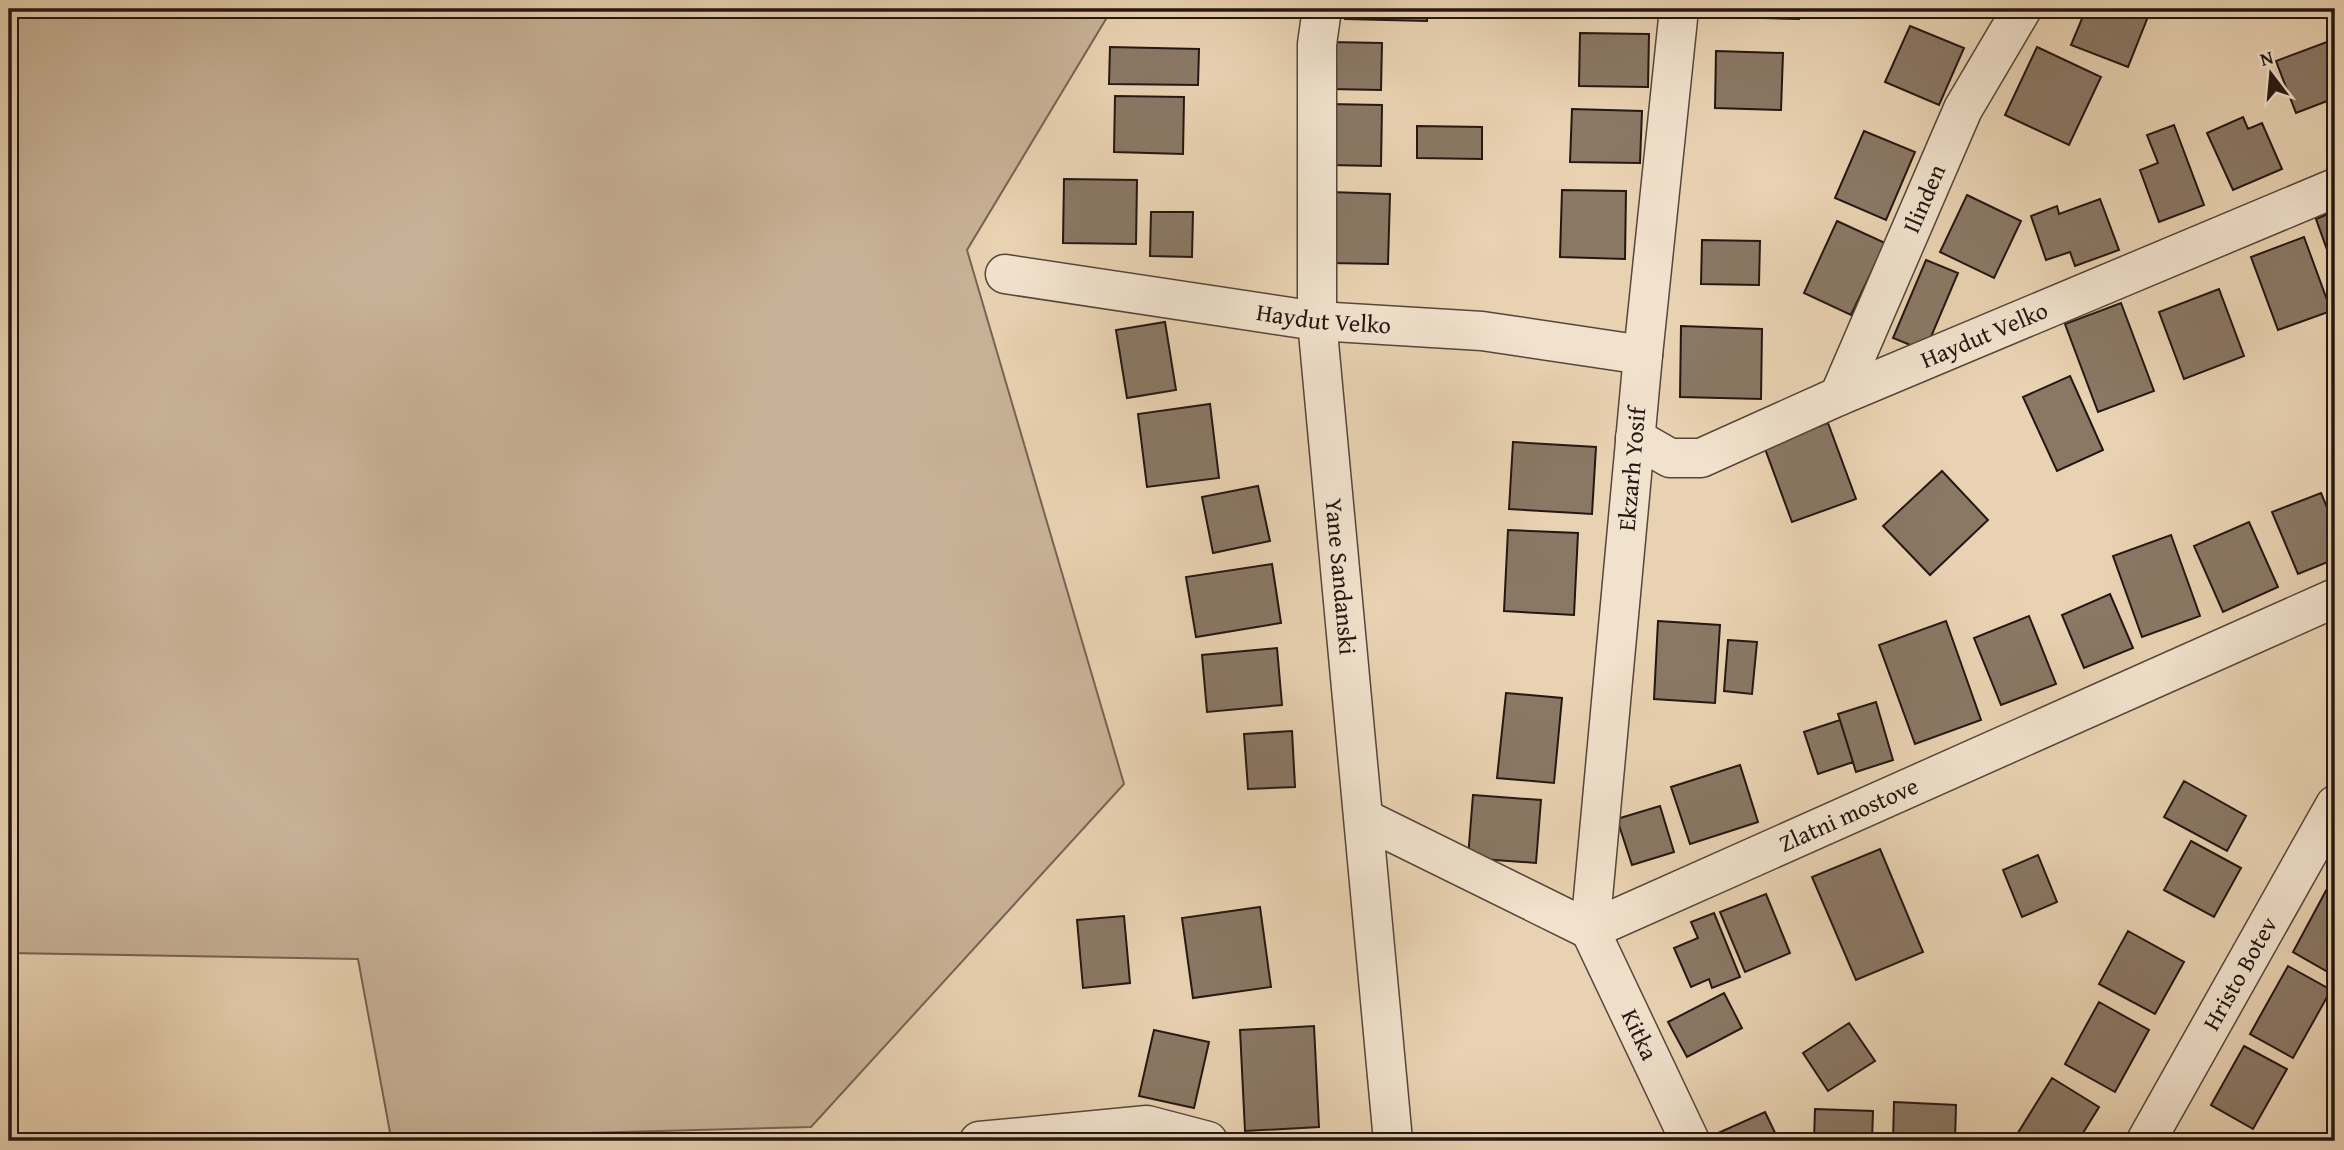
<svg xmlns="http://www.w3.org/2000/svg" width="2344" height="1150" font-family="'Gentium Book Plus',serif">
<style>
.green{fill:#c8b297;stroke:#766454;stroke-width:2}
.building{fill:#8a7865;stroke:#241712;stroke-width:2}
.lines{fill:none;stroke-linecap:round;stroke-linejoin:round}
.street-casing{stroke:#55463a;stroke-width:41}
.street{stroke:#f1e2cd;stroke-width:38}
.labels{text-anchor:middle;stroke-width:5;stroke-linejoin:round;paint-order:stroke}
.street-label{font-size:24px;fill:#241712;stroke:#f1e2cd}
</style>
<rect width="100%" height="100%" fill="#e9d2b2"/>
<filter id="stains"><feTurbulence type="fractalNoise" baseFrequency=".00286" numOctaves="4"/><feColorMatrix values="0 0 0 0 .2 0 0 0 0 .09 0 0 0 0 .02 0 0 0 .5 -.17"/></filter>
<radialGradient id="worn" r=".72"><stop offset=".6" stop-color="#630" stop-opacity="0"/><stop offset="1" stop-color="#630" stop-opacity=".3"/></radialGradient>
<!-- green -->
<path class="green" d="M9,9H1112L967,250L1124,784L811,1127L391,1138L358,959L9,953Z"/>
<!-- building -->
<path class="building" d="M1345,9H1427V21L1345,19Z
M1730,9H1800L1799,19L1730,17Z
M2086,9H2151L2128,67L2071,45Z
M1910,26L1964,48L1939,105L1885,82Z
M1580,33L1649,34L1648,87L1579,86Z
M2332,40L2335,48V98L2296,113L2276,61Z
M1331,42L1382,43L1381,90L1330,89Z
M1110,47L1199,49L1198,85L1109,84Z
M2037,47L2101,77L2069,145L2005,115Z
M1716,51L1783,53L1781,110L1715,108Z
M1115,96L1184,97L1183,154L1114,152Z
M1328,104L1382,105L1381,166L1327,165Z
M1572,109L1642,111L1640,163L1570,162Z
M2243,117L2248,129L2262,123L2282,169L2233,190L2207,133Z
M2174,125L2204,205L2159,222L2140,170L2158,163L2147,135Z
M1417,126L1482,127V159L1417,158Z
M1864,131L1915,152L1886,220L1835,198Z
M1064,179L1137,180L1136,244L1063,243Z
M1562,190L1626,191L1625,259L1560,257Z
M1330,192L1390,194L1388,264L1328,263Z
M1967,195L2021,221L1994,278L1940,252Z
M2100,199L2119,250L2075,266L2070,252L2046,260L2031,216L2057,206L2059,214Z
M2335,211V272L2316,219Z
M1151,212H1193L1192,257L1150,256Z
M1837,221L1885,243L1851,315L1804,293Z
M2304,237L2331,311L2278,330L2251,257Z
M1702,240L1760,241L1759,285L1701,284Z
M1926,260L1958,273L1925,351L1893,338Z
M2219,289L2244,356L2184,379L2159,312Z
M2121,303L2154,391L2098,412L2065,324Z
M1165,322L1176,390L1127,398L1116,330Z
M1681,326L1762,329L1761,399L1680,397Z
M2070,376L2103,450L2057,471L2023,397Z
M1210,404L1219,478L1147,487L1138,414Z
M1828,423L1856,499L1792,522L1764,446Z
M1513,442L1596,447L1592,514L1509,509Z
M1942,471L1988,520L1930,575L1883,526Z
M1258,486L1270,541L1213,553L1202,497Z
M2321,493L2335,527V559L2298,574L2272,512Z
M2249,522L2278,587L2223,612L2194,546Z
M1508,530L1578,533L1574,615L1504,611Z
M2171,535L2200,616L2142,637L2113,556Z
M1272,564L1281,623L1196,637L1186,577Z
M2110,594L2133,648L2084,668L2062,615Z
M2029,616L2056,684L2001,705L1974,638Z
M1658,621L1720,625L1715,703L1654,699Z
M1946,621L1981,720L1915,744L1879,645Z
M1728,640L1757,642L1752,694L1724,691Z
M1277,648L1282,705L1207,712L1202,655Z
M1506,693L1562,698L1554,783L1497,778Z
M1876,702L1893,760L1856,772L1838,714Z
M1840,720L1853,762L1818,774L1804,732Z
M1292,731L1295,787L1248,789L1244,734Z
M1740,765L1758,822L1690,844L1671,787Z
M2184,781L2246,816L2227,851L2164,817Z
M1473,795L1541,800L1536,863L1468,858Z
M1660,806L1674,852L1632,865L1617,819Z
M2191,841L2241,868L2214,917L2164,890Z
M1880,849L1923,952L1856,980L1812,877Z
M2038,855L2057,902L2022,917L2003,870Z
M2328,887L2335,891V976L2293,952Z
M1766,894L1790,953L1745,972L1720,912Z
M1260,907L1271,987L1193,998L1182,918Z
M1714,913L1740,977L1712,988L1709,979L1691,987L1674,948L1698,938L1691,922Z
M1124,916L1130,983L1083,988L1077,920Z
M2128,931L2184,962L2155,1014L2099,984Z
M2288,966L2331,990L2293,1058L2250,1034Z
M1724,993L1742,1028L1687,1057L1668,1022Z
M2099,1002L2149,1030L2115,1092L2065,1064Z
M1849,1023L1875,1061L1828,1091L1803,1053Z
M1314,1026L1319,1127L1245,1131L1240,1030Z
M1154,1030L1209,1042L1194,1108L1139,1096Z
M2244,1046L2287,1069L2253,1129L2211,1105Z
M2052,1078L2099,1107L2078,1141H2024L2016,1136Z
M1894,1102L1956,1105L1955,1141H1893Z
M1815,1109L1873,1111L1872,1141H1814Z
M1765,1112L1779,1141H1721L1718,1133Z"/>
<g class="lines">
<defs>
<g id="street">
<path id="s1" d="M1322,9L1317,44V321L1393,1141"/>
<path id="s2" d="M1679,9L1643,355L1590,930L1690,1141"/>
<path id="s3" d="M1005,274L1317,321L1482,331L1643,355"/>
<path id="s4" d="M1839,396L1963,109L2022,9"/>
<path id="s5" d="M1635,438L1670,458H1701L1839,396L2335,188"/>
<path id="s6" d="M1365,819L1590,930L2335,598"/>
<path d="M979,1141L1147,1125L1208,1141"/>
<path id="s7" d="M2146,1141L2335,805"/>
</g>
</defs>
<!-- street casing -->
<use href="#street" class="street-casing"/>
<!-- street -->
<use href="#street" class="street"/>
</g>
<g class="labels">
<!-- street labels -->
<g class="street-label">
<text dy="8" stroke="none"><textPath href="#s4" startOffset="215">Ilinden</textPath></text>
<text dy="8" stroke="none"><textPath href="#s3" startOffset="322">Haydut Velko</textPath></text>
<text dy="8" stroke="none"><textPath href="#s5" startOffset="380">Haydut Velko</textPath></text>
<text transform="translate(1632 469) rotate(-85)" y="8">Ekzarh Yosif</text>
<text dy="8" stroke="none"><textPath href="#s1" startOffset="569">Yane Sandanski</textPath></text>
<text dy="8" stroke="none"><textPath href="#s6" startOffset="534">Zlatni mostove</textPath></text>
<text dy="8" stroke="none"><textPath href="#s7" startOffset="192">Hristo Botev</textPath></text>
<text dy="8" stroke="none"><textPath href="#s2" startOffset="1041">Kitka</textPath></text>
</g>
</g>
<!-- margin -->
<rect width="2344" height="1150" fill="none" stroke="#e9d2b2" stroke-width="35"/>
<rect x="10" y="10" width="2323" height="1129" fill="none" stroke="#241712" stroke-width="3.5"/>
<rect x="18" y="18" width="2309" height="1115" fill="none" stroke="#241712" stroke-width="2"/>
<!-- north arrow -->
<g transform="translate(2271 74) rotate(344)" stroke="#f1e2cd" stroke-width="5" paint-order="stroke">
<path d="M0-5L12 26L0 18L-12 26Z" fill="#241712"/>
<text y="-10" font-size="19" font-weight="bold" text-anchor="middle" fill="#241712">N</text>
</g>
<rect width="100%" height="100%" filter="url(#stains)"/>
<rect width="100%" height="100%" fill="url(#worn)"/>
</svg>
